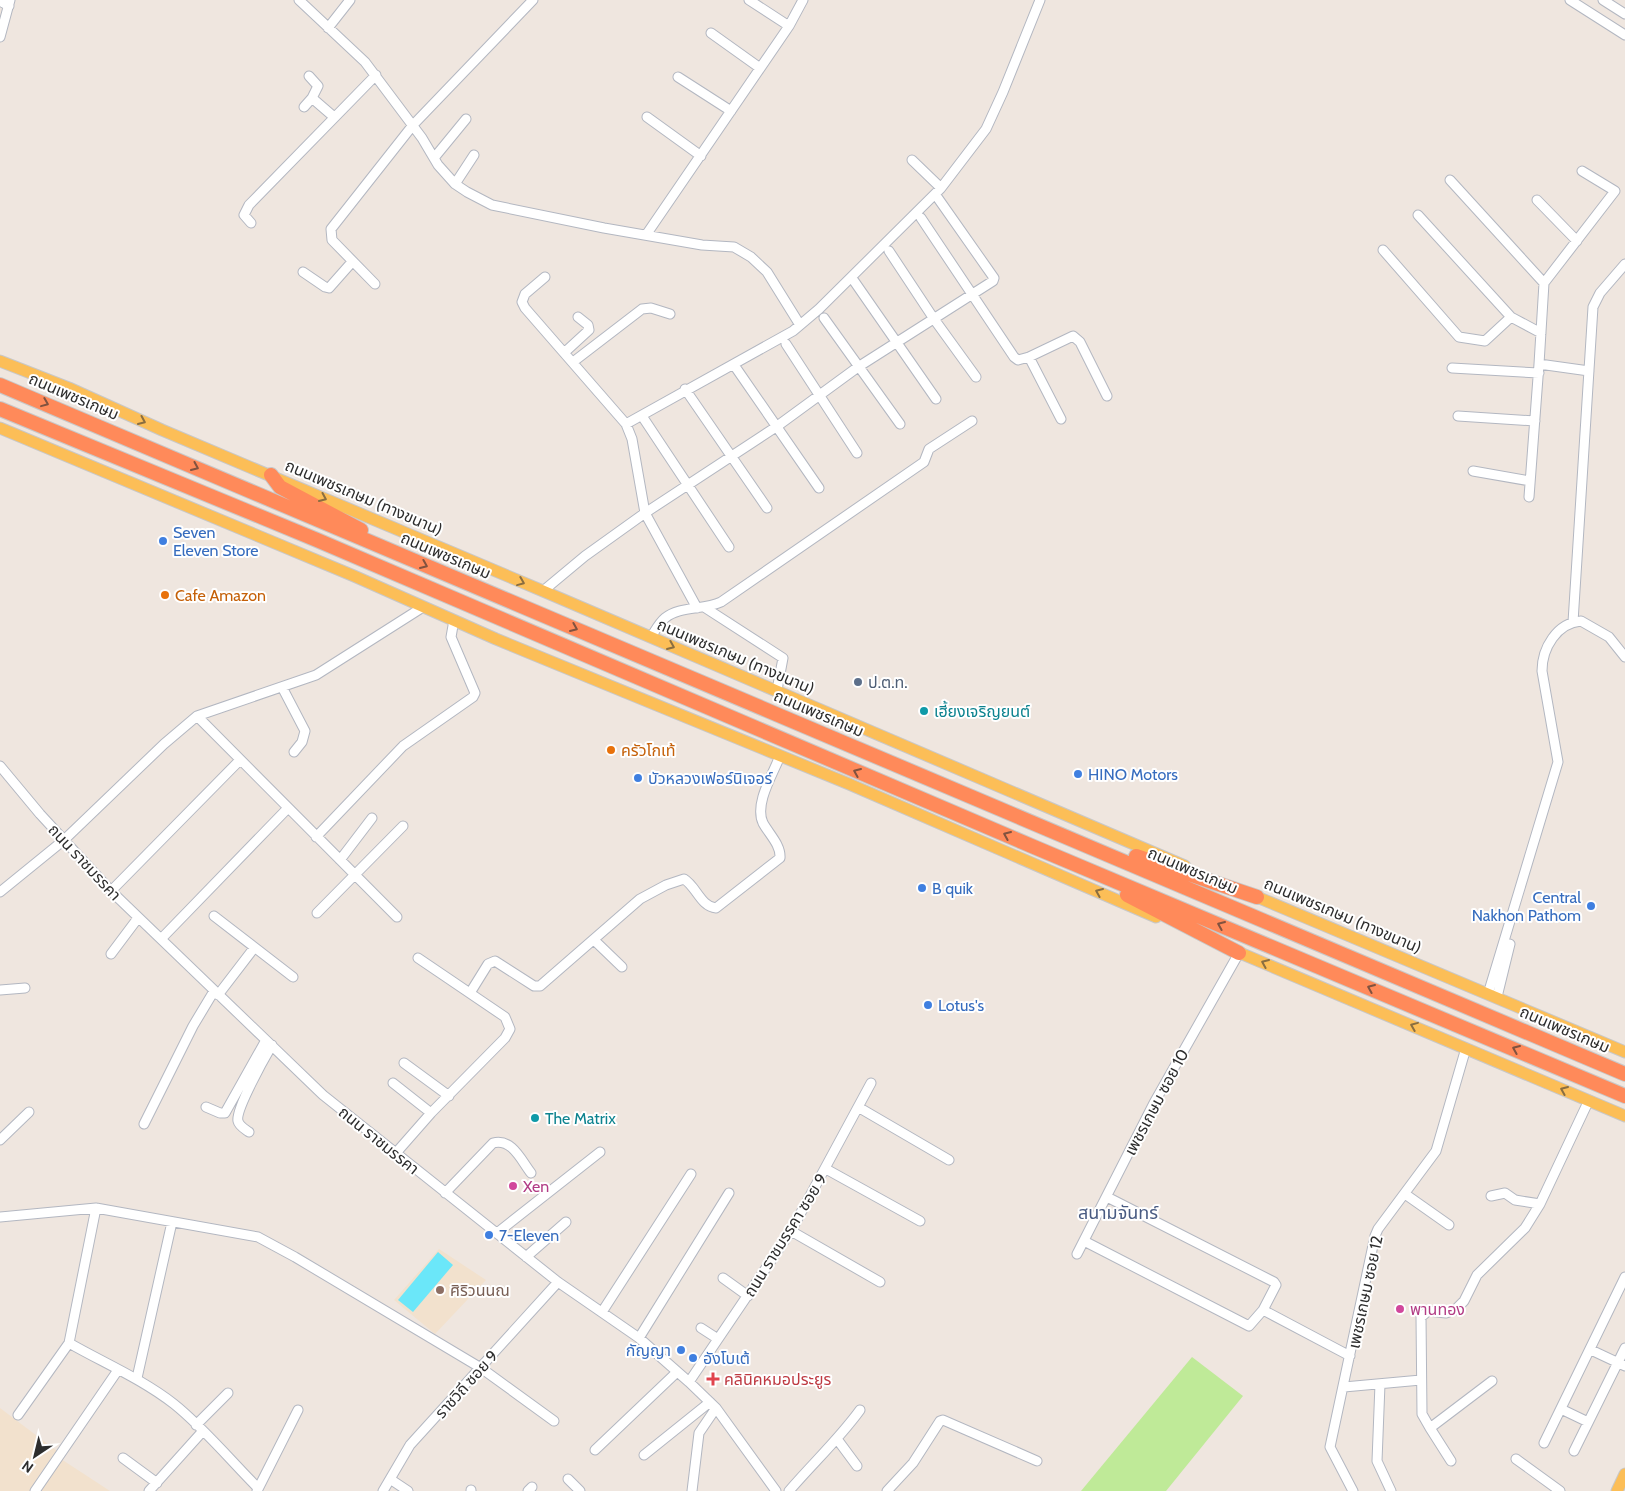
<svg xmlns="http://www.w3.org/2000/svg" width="1625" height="1491" font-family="Cabin,'Noto Sans Thai',sans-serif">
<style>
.education{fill:#f2e1cd}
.green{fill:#bfea98}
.water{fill:#6be7f9}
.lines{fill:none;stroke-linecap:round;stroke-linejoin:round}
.minor-casing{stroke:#b3b7c1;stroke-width:11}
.major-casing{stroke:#c8c8c8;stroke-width:13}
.highway-casing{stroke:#c8c8c8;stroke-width:16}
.minor{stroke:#fff;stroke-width:9}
.major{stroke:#fcbe57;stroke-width:11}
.highway{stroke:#ff8a5a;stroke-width:14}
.oneway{stroke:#81523f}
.oneway2{stroke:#8a6e40}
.shop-dot{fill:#3f7fe0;stroke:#fff;stroke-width:2}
.food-dot{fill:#e8710a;stroke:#fff;stroke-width:2}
.service-dot{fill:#5c6f8a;stroke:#fff;stroke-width:2}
.culture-dot{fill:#0f9aa8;stroke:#fff;stroke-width:2}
.hotel-dot{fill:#d1479c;stroke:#fff;stroke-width:2}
.education-dot{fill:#8d6e63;stroke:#fff;stroke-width:2}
.health-dot{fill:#e0444e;stroke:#fff;stroke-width:2}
.labels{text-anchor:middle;stroke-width:4;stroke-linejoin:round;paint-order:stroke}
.street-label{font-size:16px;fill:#2d2d2d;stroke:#fff}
.shop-label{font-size:16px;fill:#366cbe;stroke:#fff;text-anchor:start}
.food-label{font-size:16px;fill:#c56008;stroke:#fff;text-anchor:start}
.service-label{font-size:16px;fill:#4e5e75;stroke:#fff;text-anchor:start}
.culture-label{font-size:16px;fill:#0d838f;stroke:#fff;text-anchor:start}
.hotel-label{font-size:16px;fill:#b23c85;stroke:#fff;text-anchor:start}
.education-label{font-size:16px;fill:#785e54;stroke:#fff;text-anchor:start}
.health-label{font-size:16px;fill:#be3a42;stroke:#fff;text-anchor:start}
.neighbourhood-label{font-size:18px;fill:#495b82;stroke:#fff}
</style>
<rect width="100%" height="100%" fill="#efe6df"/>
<!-- education -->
<path class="education" d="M439,1249L486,1280L435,1334L394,1300Z
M0,1408L61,1454L35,1491H0Z
M61,1459L110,1491H37Z"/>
<!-- green -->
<path class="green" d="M1192,1357L1243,1396L1166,1491H1081Z"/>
<!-- water -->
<path class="water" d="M438,1252L453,1265L413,1312L398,1300Z"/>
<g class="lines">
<defs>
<path id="minor" d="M299,0L365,62L422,138L438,165L455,184L467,192L492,205L604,228L702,245L734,247L751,257L767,272L800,325
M749,0L789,26
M1570,0L1625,35
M1603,0L1625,14
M0,1L9,6
M328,28L350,0
M711,33L760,68
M0,37L10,0
M309,76L318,86L312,98L334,117
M678,77L731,111
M304,107L312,98
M647,117L701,156
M434,158L466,119
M912,160L941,188
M1450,180L1544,283
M455,184L474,155
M1537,200L1577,241
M1418,215L1511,317
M921,218L1014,357L1018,360L1029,357L1073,336L1080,342L1107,396
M251,223L244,215L249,205L376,75
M646,235L789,26L803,0
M1383,250L1459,337L1485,341L1511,317L1541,333
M889,251L934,319L976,377
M303,272L325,287L329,288L352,262
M545,277L525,294L522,302L525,308L626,424
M854,281L936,399
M375,284L332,240L331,229L413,125L533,0
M824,318L900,424
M786,344L857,453
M565,352L589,330L588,325L578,317
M1029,357L1061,419
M573,362L642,309L651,308L670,314
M1539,364L1544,283L1615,191L1582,171
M734,365L819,488
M1452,368L1539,373
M685,389L767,508
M642,416L729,547
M1458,416L1535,421
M1473,471L1530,481
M1529,497L1539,364L1589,371
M543,591L585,556L645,513L776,427L858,367L993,281L994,278L935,194
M704,607L783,658L777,690
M697,608L645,513L632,439L626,424L793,331L819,309L941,188L986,129L1003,92L1040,0
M1573,622L1593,307L1600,293L1625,264
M651,637C655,631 659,623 665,618C679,606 704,610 721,602L924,462L929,449L972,421
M282,687L305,731L302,742L294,752
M197,716L397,917
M0,766L40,814L111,891L323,1095L558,1282L639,1338L689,1382L716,1408L776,1491
M316,837L403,746L473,697L475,693L451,637L454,620
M340,860L372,818
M111,891L240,760
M0,892L64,840L164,744L197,716L316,675L423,607
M317,913L403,826
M214,916L293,977
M161,939L288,808
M594,940L622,967
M111,954L138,918
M0,990L25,988
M470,993L488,964L495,961L534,986H540L640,899L666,885L684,879C696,886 701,907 716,908L780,858C781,845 769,834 763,823C754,804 773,774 780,756
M1488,994L1558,762L1542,671C1542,648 1557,623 1581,621L1609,637L1625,657
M218,995L254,948
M1497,997L1510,944
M404,1063L449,1096
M393,1083L431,1113
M206,1107L220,1113H225L266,1040
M858,1107L949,1160
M144,1124L193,1026L214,991
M249,1132C245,1129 239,1126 238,1121C235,1110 265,1057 272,1045
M0,1140L29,1112
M395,1154L431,1113L505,1038L510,1029L505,1017L418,958
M826,1169L920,1221
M445,1193L493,1143C512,1138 521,1160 531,1173
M1405,1194L1449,1225
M1491,1196L1505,1193L1515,1200L1540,1204
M0,1217L96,1208L258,1237L295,1257L481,1368L554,1421
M791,1231L880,1282
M497,1233L600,1152
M1084,1241L1249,1326L1263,1310L1276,1285L1274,1282L1107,1197
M1077,1254L1154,1103L1239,953
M526,1257L566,1222
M723,1278L748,1296
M1263,1310L1350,1356
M602,1312L691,1174
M701,1328L718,1339
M639,1338L729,1193
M69,1343C104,1363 142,1379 174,1404C203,1427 232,1462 258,1488
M1591,1350L1625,1366
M137,1378L172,1222
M689,1382L791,1231L871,1083
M1380,1384L1377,1461L1391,1491
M1344,1387L1421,1380
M1561,1409L1588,1422
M18,1415L69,1343L96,1208
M196,1425L228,1393
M1430,1428L1422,1414L1421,1317L1428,1311L1446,1313L1455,1310L1464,1301L1477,1275L1525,1228L1540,1204L1589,1100
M837,1439L857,1466
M1544,1443L1625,1277
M595,1450L677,1372
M1574,1451L1625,1348
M644,1455L710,1402
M123,1458L157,1483
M1516,1459L1560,1491
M1451,1461L1430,1428L1492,1381
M390,1479L408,1491
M568,1479L580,1491
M471,1490V1491
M35,1491L118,1370
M149,1491L202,1432
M257,1491L298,1410
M383,1491L410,1445L558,1282
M528,1491L532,1487
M692,1491L699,1433L716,1408
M789,1491C813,1463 839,1439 860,1410
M887,1491L913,1463L940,1421L943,1420L1037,1461
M1353,1491L1330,1447L1375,1236L1378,1229L1436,1151L1466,1048"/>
<path id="major" d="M0,361L69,388L162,430L543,591L1185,866
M0,428L354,576L496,639L849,784L1156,917
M1250,894L1625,1052
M1233,950L1625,1116
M1617,1491L1625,1474"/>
<path id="highway" d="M0,385L1625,1074
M0,409L317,540L1034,847L1625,1096
M271,475L280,487L361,530
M1136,856L1257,897
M1127,895L1239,953"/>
</defs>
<!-- minor casing -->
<use href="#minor" class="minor-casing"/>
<!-- major casing -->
<use href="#major" class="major-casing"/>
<!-- highway casing -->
<use href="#highway" class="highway-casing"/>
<!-- minor -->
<use href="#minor" class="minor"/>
<!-- major -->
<use href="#major" class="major"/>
<!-- highway -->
<use href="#highway" class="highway"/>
</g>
<!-- one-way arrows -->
<defs><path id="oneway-chevron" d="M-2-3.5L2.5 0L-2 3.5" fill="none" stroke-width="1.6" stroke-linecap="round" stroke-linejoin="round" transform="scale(1.25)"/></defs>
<g class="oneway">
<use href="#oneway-chevron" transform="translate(45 403) rotate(22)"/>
<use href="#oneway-chevron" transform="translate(195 467) rotate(24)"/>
<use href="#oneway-chevron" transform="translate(424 565) rotate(23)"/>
<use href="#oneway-chevron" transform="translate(574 628) rotate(23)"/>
<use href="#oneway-chevron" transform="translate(857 772) rotate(-157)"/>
<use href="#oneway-chevron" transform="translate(1007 835) rotate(-157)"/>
<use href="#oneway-chevron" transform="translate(1221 925) rotate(-157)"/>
<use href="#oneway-chevron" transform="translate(1371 988) rotate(-157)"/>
<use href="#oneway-chevron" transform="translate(1516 1049) rotate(-157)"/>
</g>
<g class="oneway2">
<use href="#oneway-chevron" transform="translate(142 421) rotate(24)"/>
<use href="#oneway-chevron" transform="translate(323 498) rotate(24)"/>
<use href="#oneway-chevron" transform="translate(521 582) rotate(22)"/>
<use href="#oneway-chevron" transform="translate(671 646) rotate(23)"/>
<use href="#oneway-chevron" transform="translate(1099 892) rotate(-157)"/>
<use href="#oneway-chevron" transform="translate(1265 963) rotate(-157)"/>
<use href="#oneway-chevron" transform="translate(1414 1026) rotate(-158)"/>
<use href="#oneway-chevron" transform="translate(1564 1090) rotate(-157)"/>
</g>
<!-- markers -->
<g class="shop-dot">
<circle cx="163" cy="541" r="5"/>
<circle cx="1078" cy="774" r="5"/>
<circle cx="638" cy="778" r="5"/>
<circle cx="922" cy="888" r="5"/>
<circle cx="1591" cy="906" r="5"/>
<circle cx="928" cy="1005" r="5"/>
<circle cx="489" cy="1235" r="5"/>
<circle cx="681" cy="1350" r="5"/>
<circle cx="693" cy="1358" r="5"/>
</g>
<g class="food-dot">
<circle cx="165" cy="595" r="5"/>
<circle cx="611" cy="750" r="5"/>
</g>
<circle class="service-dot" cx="858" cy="682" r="5"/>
<g class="culture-dot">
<circle cx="924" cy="711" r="5"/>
<circle cx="535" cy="1118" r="5"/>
</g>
<g class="hotel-dot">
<circle cx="513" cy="1186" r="5"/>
<circle cx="1400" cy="1309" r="5"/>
</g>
<circle class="education-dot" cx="440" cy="1290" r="5"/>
<path class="health-dot" d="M710.5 1371.5h5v5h5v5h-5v5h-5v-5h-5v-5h5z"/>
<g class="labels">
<!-- street labels -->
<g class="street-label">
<text transform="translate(74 396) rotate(23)" y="6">ถนนเพชรเกษม</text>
<text transform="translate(364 497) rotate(23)" y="6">ถนนเพชรเกษม (ทางขนาน)</text>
<text transform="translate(446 555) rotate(23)" y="6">ถนนเพชรเกษม</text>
<text transform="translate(736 656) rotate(23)" y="6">ถนนเพชรเกษม (ทางขนาน)</text>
<text transform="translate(819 713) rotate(23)" y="6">ถนนเพชรเกษม</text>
<text transform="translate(85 862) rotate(47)" y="6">ถนน ราชมรรคา</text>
<text transform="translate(1193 870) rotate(23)" y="6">ถนนเพชรเกษม</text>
<text transform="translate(1343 915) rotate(23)" y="6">ถนนเพชรเกษม (ทางขนาน)</text>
<text transform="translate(1565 1029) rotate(23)" y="6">ถนนเพชรเกษม</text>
<text transform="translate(1156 1102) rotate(-62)" y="6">เพชรเกษม ซอย 10</text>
<text transform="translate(379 1140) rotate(39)" y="6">ถนน ราชมรรคา</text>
<text transform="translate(785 1235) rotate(-58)" y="6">ถนน ราชมรรคา ซอย 9</text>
<text transform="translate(1365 1292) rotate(-78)" y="6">เพชรเกษม ซอย 12</text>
<text transform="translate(466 1384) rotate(-48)" y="6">ราชวิถี ซอย 9</text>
</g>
<!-- shop labels -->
<g class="shop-label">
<text x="173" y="538">Seven<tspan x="173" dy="18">Eleven Store</tspan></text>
<text x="1088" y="780">HINO Motors</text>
<text x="648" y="784">บัวหลวงเฟอร์นิเจอร์</text>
<text x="932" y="894">B quik</text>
<text x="1581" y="903" text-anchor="end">Central<tspan x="1581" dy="18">Nakhon Pathom</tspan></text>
<text x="938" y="1011">Lotus's</text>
<text x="499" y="1241">7-Eleven</text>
<text x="671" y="1356" text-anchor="end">กัญญา</text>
<text x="703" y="1364">อังโบเต้</text>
</g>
<!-- food labels -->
<g class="food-label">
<text x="175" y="601">Cafe Amazon</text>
<text x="621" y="756">ครัวโกเท้</text>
</g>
<!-- service labels -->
<g class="service-label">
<text x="868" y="688">ป.ต.ท.</text>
</g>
<!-- culture labels -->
<g class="culture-label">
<text x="934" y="717">เฮี้ยงเจริญยนต์</text>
<text x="545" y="1124">The Matrix</text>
</g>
<!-- hotel labels -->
<g class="hotel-label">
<text x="523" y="1192">Xen</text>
<text x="1410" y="1315">พานทอง</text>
</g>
<!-- education labels -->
<g class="education-label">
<text x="450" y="1296">ศิริวนนณ</text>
</g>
<!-- health labels -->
<g class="health-label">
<text x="724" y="1385">คลินิคหมอประยูร</text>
</g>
<!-- neighbourhood labels -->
<g class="neighbourhood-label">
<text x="1118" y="1219">สนามจันทร์</text>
</g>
</g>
<!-- north arrow -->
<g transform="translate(35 1456) rotate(215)" stroke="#ffffff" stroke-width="4" paint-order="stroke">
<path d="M0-4L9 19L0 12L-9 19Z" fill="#2d2d2d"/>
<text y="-8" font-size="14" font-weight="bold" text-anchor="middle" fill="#2d2d2d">N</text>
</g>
</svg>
